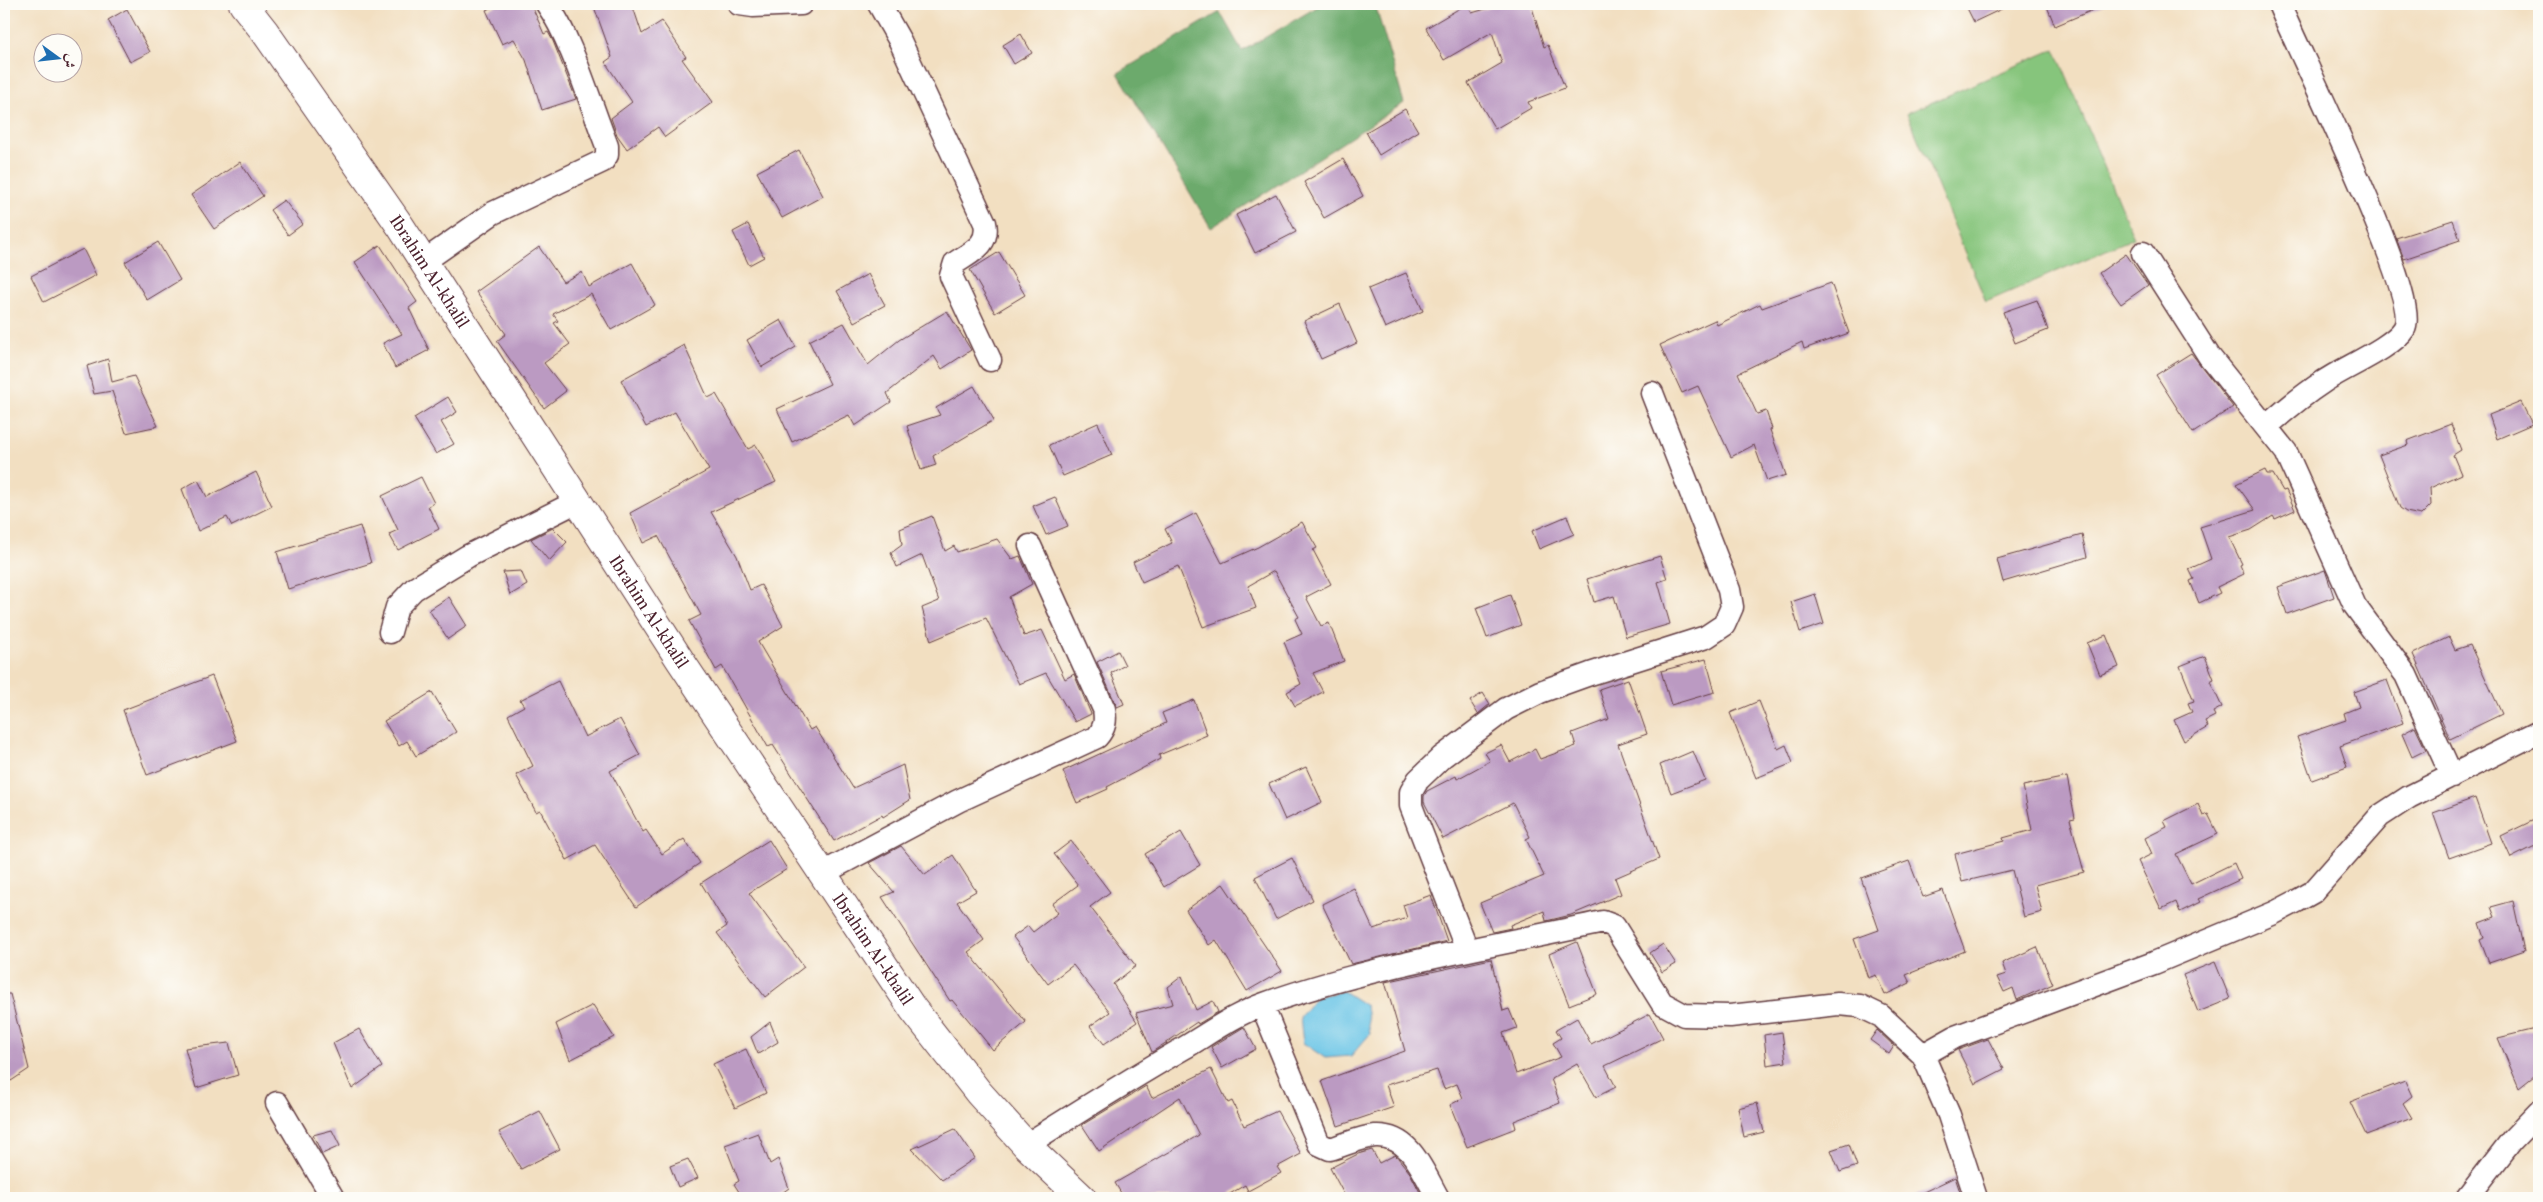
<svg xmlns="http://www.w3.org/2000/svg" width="2543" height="1202" font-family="'Libre Caslon Text',Amiri,serif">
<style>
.green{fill:#86c57c;stroke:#687254}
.forest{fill:#6caa6c;stroke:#5b644c}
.water{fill:#68c4e6;stroke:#597288}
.building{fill:#bb9ac2}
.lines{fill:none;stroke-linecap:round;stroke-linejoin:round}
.street-casing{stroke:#633c42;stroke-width:25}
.secondary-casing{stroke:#633c42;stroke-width:30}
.street{stroke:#fff;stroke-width:22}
.secondary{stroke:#fff;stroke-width:28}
.labels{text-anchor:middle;stroke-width:4.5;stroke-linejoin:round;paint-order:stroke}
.street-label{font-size:16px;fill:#4a1f2b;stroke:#fdfcf7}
</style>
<rect width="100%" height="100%" fill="#fdfcf7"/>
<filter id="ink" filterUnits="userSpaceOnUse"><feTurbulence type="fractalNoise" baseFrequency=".02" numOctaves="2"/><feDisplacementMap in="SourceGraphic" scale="10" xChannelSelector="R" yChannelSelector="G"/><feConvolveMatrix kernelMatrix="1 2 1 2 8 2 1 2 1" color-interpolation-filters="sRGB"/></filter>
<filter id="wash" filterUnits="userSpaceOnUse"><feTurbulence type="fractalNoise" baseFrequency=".0096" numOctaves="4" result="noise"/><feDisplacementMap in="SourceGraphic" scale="20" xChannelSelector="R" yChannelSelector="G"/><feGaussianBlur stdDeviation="1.12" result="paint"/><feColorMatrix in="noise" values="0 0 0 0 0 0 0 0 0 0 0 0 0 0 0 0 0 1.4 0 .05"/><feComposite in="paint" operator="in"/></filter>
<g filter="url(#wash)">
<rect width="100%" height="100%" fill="#f2dfc1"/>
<!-- green -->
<path class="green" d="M2055,49L2134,238L1986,302L1907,113Z"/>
<!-- forest -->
<path class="forest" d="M1322,4H1375L1404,103L1211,228L1118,73L1220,12L1242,51Z"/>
<!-- water -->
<path class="water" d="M1343,991L1366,1006L1370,1034L1351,1056L1325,1058L1303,1043L1300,1017L1316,997Z"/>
<g id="blocks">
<!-- building -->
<path class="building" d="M499,4H531L544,34L548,32L553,41L576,99L542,110L526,60L514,39L502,44L486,10Z
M593,4H632L642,34L662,21L686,57L682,59L713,102L665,137L658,127L627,149L617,135L611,118L632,102L605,62L612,57Z
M1467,4L1472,13L1502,4H1531L1544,47L1548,45L1565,88L1528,102L1531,108L1495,129L1468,83L1502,63L1492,32L1444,60L1426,28Z
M1965,4H2012L1974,22Z
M2046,4H2107L2055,26Z
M127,9L150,52L130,62L108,20Z
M1021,34L1032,53L1014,64L1003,45Z
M1405,109L1418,131L1379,155L1366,132Z
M799,150L823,196L782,218L757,172Z
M1343,159L1363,196L1324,218L1304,182Z
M240,162L263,196L214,229L191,195Z
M1276,194L1296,232L1255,253L1236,215Z
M284,200L303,224L288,235L270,210Z
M2453,220L2460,240L2404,259L2396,238Z
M748,224L764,257L749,265L733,232Z
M158,242L180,280L147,300L125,262Z
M380,245L417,302L409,308L429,350L395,368L383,343L402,334L355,262Z
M539,247L563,282L582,272L589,287L632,263L655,305L611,330L591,294L553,314L558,321L554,323L570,344L544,363L566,391L544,408L497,341L506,334L476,292Z
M83,249L96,275L44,302L31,276Z
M999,252L1025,295L995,313L970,270Z
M2126,254L2148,285L2121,304L2099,273Z
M1406,273L1423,311L1385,328L1368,289Z
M868,274L885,305L854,322L837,291Z
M1831,283L1849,333L1804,349L1802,342L1738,373L1757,414L1766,411L1772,429L1770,430L1786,475L1767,481L1754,445L1731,457L1698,386L1682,393L1660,345L1715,320L1717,325L1760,304L1762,308Z
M2037,300L2048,330L2015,343L2003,312Z
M1340,304L1357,343L1321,359L1304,321Z
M947,311L971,350L942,369L934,356L887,393L891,402L855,426L849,415L792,442L777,409L830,384L809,341L844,323L868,365L899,340Z
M781,320L796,347L762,367L747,340Z
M684,345L708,398L716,394L748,449L756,445L776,482L711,512L737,556L750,590L761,585L783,626L758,642L810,730L815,727L853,788L903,765L910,800L883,817L882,815L834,841L773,745L768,747L722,666L716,670L689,621L701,615L658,536L643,543L630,513L709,470L675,412L646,427L621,380Z
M2191,353L2233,407L2193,433L2156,375Z
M108,359L112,382L134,376L158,426L126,433L112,391L94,394L87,366Z
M974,386L994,420L933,456L936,465L921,470L907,426L940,415L936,408Z
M448,397L457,412L441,422L454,444L436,454L414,418Z
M2521,402L2532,424L2497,439L2489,415Z
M1098,423L1112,455L1063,476L1049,445Z
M2451,424L2461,450L2453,455L2461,474L2430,488L2431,505L2421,515L2406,512L2400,508L2379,455L2408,445L2407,441Z
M2265,470L2267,474H2273L2283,491L2286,490L2295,510L2275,519L2273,516L2251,530L2229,537L2242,564L2240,565L2244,574L2217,587L2220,593L2199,603L2190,581L2194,579L2189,569L2211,559L2200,527L2255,510L2236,484Z
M256,472L272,506L232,526L227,517L198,531L182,489L198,480L207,497Z
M421,477L434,503L428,506L439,529L398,550L389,534L398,530L382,496Z
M1055,497L1068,526L1046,535L1033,506Z
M1196,513L1222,563L1258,547L1302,522L1317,548L1313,550L1331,584L1306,597L1321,626L1329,623L1344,661L1313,673L1323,692L1295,706L1287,692L1301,684L1284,642L1302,634L1295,619L1299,617L1274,571L1248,586L1256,608L1203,627L1178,566L1142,582L1133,562L1172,543L1165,529Z
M932,516L945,551L954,546L957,552L997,539L1012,559L1020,556L1032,584L1009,597L1024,636L1042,630L1065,679L1074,674L1091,714L1075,722L1046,673L1019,684L986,618L931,641L922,608L939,601L922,555L897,567L891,553L902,545L900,529Z
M1567,516L1574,534L1539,549L1532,531Z
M360,526L371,563L288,589L277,552Z
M553,528L567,542L549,561L531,539Z
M2082,535L2087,557L2003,582L1997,559Z
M1660,556L1667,579L1658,582L1670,624L1626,637L1614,596L1594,602L1587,579Z
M2325,570L2334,597L2287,614L2278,587Z
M521,571L527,585L510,595L503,572Z
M1815,594L1824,624L1800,632L1791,602Z
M1510,595L1521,625L1487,638L1476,608Z
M449,597L467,626L448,639L429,610Z
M2106,635L2119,667L2100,675L2087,643Z
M2449,637L2455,650L2470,645L2502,714L2450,739L2413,654Z
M1118,651L1125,665L1111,673L1124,704L1117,707L1097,662Z
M2205,656L2214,679L2210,681L2222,707L2213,712L2215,716L2205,721L2208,727L2184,741L2174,720L2192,712L2188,703L2194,701L2180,666Z
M1706,659L1715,692L1671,705L1661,671Z
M212,676L237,741L147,775L123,710Z
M1628,679L1647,734L1618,744L1659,859L1615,878L1621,894L1571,915L1546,921L1544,911L1510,925L1511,928L1492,932L1480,903L1544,876L1526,839L1530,837L1513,803L1443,839L1424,802V796L1427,791L1456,776L1457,779L1490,761L1485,753L1501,745L1510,762L1535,749L1540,759L1576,746L1572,733L1609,719L1599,689Z
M2387,680L2403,723L2340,746L2347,767L2312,780L2297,737L2346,720L2344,713L2359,707L2354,692Z
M558,681L585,737L620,719L640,755L610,771L643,832L646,830L662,854L684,839L700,863L636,907L595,845L567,860L540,810L536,812L516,775L533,766L508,715L524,706L520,700Z
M432,692L456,732L416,756L407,741L399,746L384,721Z
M1483,693L1490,704L1478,714L1470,701Z
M1194,700L1207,735L1159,755L1160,759L1107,787L1108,789L1077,803L1063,771L1166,723L1162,713Z
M1759,701L1778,749L1786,745L1793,763L1756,778L1730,713Z
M2415,727L2426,750L2412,757L2402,734Z
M1693,751L1705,780L1671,793L1660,765Z
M1306,767L1322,802L1285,820L1269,784Z
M2067,777L2075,818L2070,819L2084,872L2035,885L2042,912L2024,917L2012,870L1962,882L1955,854L2004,841L2003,838L2032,830L2023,786Z
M2475,798L2491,843L2449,858L2433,813Z
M2198,804L2203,816L2208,814L2218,834L2176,854L2191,884L2234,863L2241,879L2198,899L2200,902L2180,912L2176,902L2161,909L2138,861L2152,854L2145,838L2167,827L2164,821Z
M2534,820L2539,830V844L2511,858L2501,836Z
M1181,832L1200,865L1164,887L1145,854Z
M769,840L787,869L749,893L804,967L765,997L717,933L727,926L701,883Z
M1071,841L1110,892L1090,907L1136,966L1113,984L1137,1022L1104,1044L1090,1026L1110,1012L1073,965L1048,984L1013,937L1028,926L1033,932L1058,913L1052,904L1078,885L1054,854Z
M901,846L925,875L953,855L976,891L957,902L984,940L968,952L1026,1022L993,1050L952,1000L950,1001L882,897L894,892L869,863Z
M1292,858L1313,900L1276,919L1255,877Z
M1909,861L1923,897L1943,890L1965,951L1906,975L1910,983L1885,995L1876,975L1868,978L1854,939L1879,930L1861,878Z
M1223,884L1282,971L1247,991L1216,940L1209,945L1186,910Z
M1354,888L1373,929L1407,918L1403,905L1431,895L1447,941L1351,964L1322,904Z
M2513,901L2524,951L2489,963L2480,940L2484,938L2479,923L2495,917L2491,907Z
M1577,942L1597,994L1569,1005L1549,954Z
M1663,944L1676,964L1662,972L1650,953Z
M2037,947L2053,984L2017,1000L2013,988L2004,992L1997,977L2006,974L2002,963Z
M1491,959L1503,1011L1509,1009L1517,1028L1503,1033L1516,1074L1561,1057L1553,1043L1561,1038L1556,1030L1577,1018L1591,1044L1650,1014L1663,1038L1605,1066L1616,1087L1596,1097L1577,1064L1551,1079L1560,1103L1514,1121L1516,1128L1467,1147L1450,1105L1463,1098L1457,1084L1444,1089L1437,1070L1386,1085L1394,1107L1338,1126L1322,1081L1405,1051L1385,982Z
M2215,962L2230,999L2198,1012L2183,975Z
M1182,976L1196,1010L1213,1001L1218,1012L1198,1024L1197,1022L1152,1052L1136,1013L1173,1004L1168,987Z
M4,994H10L29,1069L11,1081L4,1073Z
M593,1005L614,1037L570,1060L556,1024Z
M770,1022L778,1042L758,1054L751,1037Z
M1244,1027L1256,1049L1222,1068L1211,1047Z
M2539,1028V1072L2519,1088L2498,1038Z
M359,1029L382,1067L352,1089L333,1043Z
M1877,1030L1894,1046L1889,1054L1870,1040Z
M1782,1032L1786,1062L1767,1065L1764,1035Z
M1988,1039L2004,1069L1975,1084L1958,1050Z
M229,1043L238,1075L196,1088L185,1048Z
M746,1049L766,1093L735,1108L713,1064Z
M1211,1069L1228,1103L1232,1101L1244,1126L1277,1111L1301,1154L1277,1167L1281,1173L1248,1191L1245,1185L1223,1198H1124L1115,1183L1199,1135L1180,1097L1099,1151L1082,1125L1146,1086L1152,1098Z
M2405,1081L2412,1096L2403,1103L2412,1118L2366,1135L2350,1102Z
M1757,1103L1764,1132L1744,1137L1738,1108Z
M540,1111L560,1149L521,1169L499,1132Z
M955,1129L975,1158L942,1180L912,1149Z
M332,1130L340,1146L322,1154L313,1135Z
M758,1133L770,1164L778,1159L789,1188L775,1198H743L734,1184L739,1181L725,1145Z
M1849,1144L1857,1166L1840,1172L1831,1150Z
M1372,1150L1379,1163L1395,1155L1398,1158L1410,1173L1423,1198H1346L1330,1168L1358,1154Z
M688,1159L698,1178L678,1187L670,1166Z
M1955,1177L1962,1198H1911Z"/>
</g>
</g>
<g filter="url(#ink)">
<use href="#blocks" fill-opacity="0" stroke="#633c42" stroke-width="1"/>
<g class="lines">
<defs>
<path id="street" d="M739,4L753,6L801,4
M879,4L900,41L985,223C990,245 971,252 955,263L951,276L990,360
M2143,253L2209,356L2286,452L2355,606L2406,675L2452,776
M423,262L493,213L603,161L607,155V146C590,103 572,40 547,4
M2266,427C2284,411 2303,395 2323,382C2343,368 2392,348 2404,329C2423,299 2297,49 2279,4
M390,632L397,607L414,589L468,556L576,502
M823,873L958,801L1097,737C1105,728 1106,721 1104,709L1030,546
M1467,950L1411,806V792L1418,780L1442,757L1506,709L1540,692L1590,674L1706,637L1724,625L1732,607L1729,590L1652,393
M1262,1005L1319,1144L1330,1149C1344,1145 1361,1137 1375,1136C1411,1134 1423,1172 1438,1198
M1923,1055L1955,1037L2154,963L2274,913L2297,901L2313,892L2380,816L2409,797L2539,732
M277,1103L333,1198
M1026,1145C1078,1112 1130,1079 1184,1048C1209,1033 1236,1014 1264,1004C1373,965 1490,947 1603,922L1614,926L1662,1003L1684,1015L1730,1016L1838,1004L1860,1006L1881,1016L1923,1055L1949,1115L1976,1198
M2467,1198L2512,1140L2539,1112"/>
<g id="secondary">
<path id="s1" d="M243,4L265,32L401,227L680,660L913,1009L979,1093L1026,1145L1082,1198"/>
</g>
</defs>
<!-- street casing -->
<use href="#street" class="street-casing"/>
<!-- secondary casing -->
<use href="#secondary" class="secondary-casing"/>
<!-- street -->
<use href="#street" class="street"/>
<!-- secondary -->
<use href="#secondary" class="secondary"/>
</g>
</g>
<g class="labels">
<!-- street labels -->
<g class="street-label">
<text dy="6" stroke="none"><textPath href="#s1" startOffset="326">Ibrahim Al-khalil</textPath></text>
<text dy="6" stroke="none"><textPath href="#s1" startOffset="731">Ibrahim Al-khalil</textPath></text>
<text dy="6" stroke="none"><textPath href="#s1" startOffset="1136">Ibrahim Al-khalil</textPath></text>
</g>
</g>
<!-- margin -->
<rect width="2543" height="1202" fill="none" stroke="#fdfcf7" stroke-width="20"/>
<!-- north arrow -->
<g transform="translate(58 58) rotate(105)"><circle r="24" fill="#fdfcf7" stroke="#b5a4a5"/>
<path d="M0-4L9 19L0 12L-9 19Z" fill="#1f6fb2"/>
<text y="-8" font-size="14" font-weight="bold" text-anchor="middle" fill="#4a1f2b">ش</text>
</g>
</svg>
